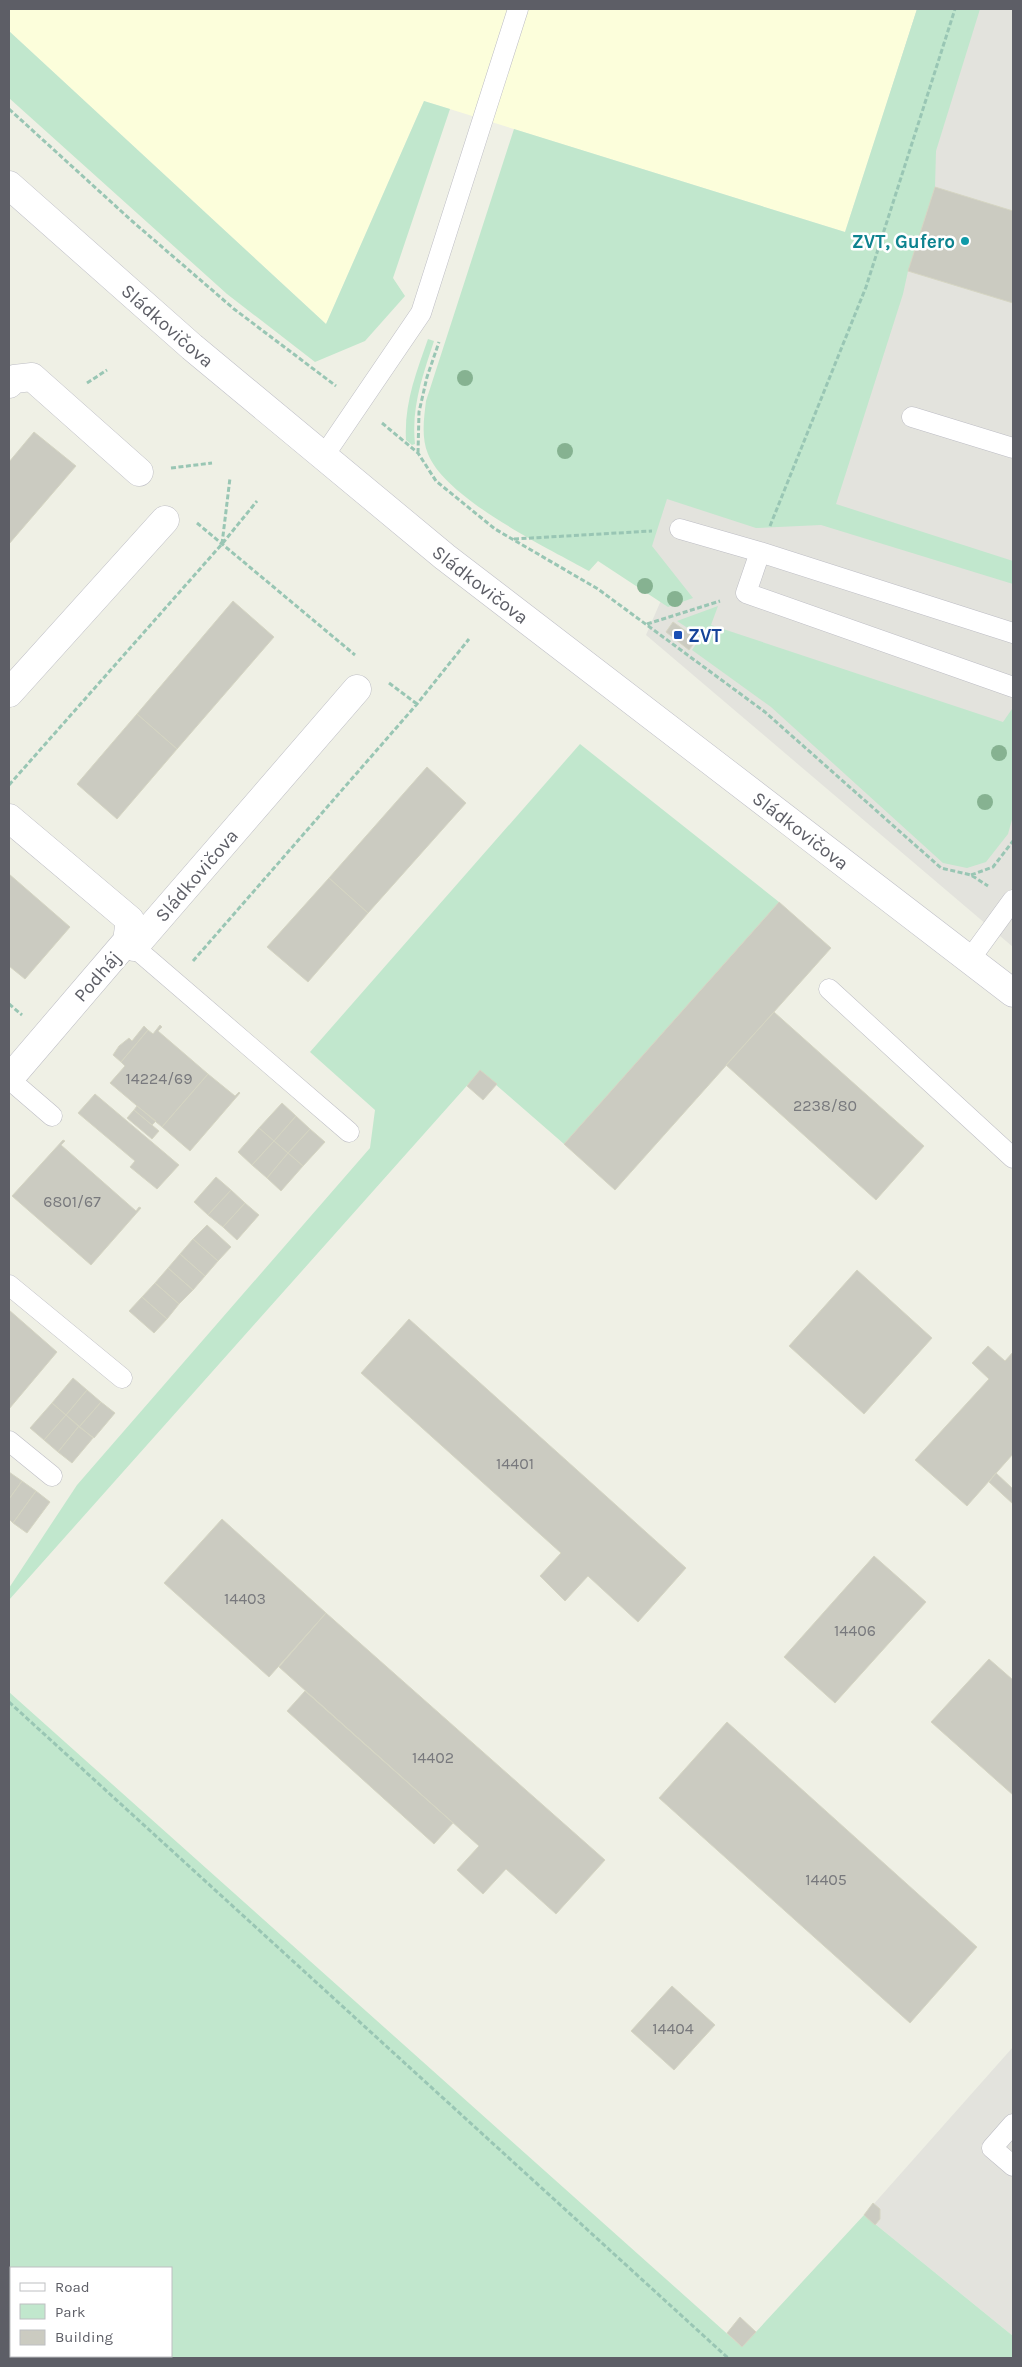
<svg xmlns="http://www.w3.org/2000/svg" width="1022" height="2367" font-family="Karla,sans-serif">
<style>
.commercial{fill:#fcfedb}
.industrial{fill:#e3e3dd}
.green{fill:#c1e7cd;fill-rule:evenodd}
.building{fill:#cbcbc1;stroke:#d5d5c3}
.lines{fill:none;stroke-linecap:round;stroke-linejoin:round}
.service-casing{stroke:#bdbdc4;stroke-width:21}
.minor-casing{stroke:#bdbdc4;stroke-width:29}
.secondary-casing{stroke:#c0c0c8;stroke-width:29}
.path{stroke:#99c6b4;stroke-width:3;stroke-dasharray:5 2.5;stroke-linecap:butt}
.service{stroke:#fff;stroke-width:20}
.minor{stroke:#fff;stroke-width:28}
.secondary{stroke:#fff;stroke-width:28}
.tree{fill:#86b291}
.culture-dot{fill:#0f9aa8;stroke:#fff;stroke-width:2}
.transit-dot{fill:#1a4fb4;stroke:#fff;stroke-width:2}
.labels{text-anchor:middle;stroke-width:5;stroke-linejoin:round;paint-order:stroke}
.number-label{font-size:16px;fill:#78797d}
.culture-label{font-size:19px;font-weight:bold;fill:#0d838f;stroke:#fff;text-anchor:end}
.street-label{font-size:19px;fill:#5d5e66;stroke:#fff}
.transit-label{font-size:19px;font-weight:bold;fill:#164399;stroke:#fff;text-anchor:start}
</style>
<rect width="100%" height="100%" fill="#eff0e5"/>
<!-- commercial -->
<path class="commercial" d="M9,9H917L845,232L424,101L326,324L9,31Z"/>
<!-- industrial -->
<path class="industrial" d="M917,9H1013V947L646,635L669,582L642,548L661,487L755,519Z
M1013,2047V2336L864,2215Z"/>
<!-- green -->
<path class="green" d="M917,9H980L936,151L935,187L908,271L903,294L836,504L1013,561V584L821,525L756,528L667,499L652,546L693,598L668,607L598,561L589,571C546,547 446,499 428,454C421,437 424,418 426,401L514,129L845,232Z
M9,31L326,324L424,101L450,109L393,278L405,296L365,341L315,362L227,294L9,98Z
M428,339L434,341C423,375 411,407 415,444L412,445L406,440C404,404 416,373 428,339Z
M718,606L711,625L1003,722L1012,709L1013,816L1008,834L986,862L967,868L943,863L771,707L692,650L701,637L677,621Z
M580,744L779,902L564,1144L480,1071L9,1600V1588L77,1485L370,1148L375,1110L310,1052Z
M9,1692L742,2347L864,2215L1013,2336V2358H9ZM11,2268H171V2356H11Z"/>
<!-- building -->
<path class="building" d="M935,187L1013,211V303L908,271Z
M34,432L76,466L9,544V462Z
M233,601L274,637L177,749L137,714Z
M673,622L697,639L689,650L666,632Z
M137,714L177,749L117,819L77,784Z
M427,767L466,803L368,913L329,878Z
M9,874L70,927L25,979L9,966Z
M329,878L368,913L308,982L267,947Z
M779,902L831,948L615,1190L564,1144Z
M774,1012L924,1146L876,1200L726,1065Z
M160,1025L162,1027L158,1031L208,1074L162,1127L110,1083L125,1066L121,1062L148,1030L153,1034Z
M144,1026L148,1030L121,1062L113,1055L119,1046L129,1038L132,1041Z
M480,1070L497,1084L483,1100L467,1086Z
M208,1074L235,1096L239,1092L240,1093L190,1151L162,1127Z
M95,1094L179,1165L157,1189L130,1167L135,1161L78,1113Z
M282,1103L296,1116L274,1141L259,1128Z
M137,1106L156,1121L152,1125L134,1110Z
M134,1110L159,1131L152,1139L127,1118Z
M296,1116L310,1129L288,1153L274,1141Z
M259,1128L274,1141L252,1165L238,1152Z
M310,1129L325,1142L303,1166L288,1153Z
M63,1140L65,1141L61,1145L136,1211L139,1207L141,1208L91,1265L12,1196Z
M274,1141L288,1153L267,1178L252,1165Z
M288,1153L303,1166L281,1191L267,1178Z
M216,1177L231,1190L208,1215L194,1202Z
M231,1190L245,1203L223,1227L208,1215Z
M245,1203L259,1215L237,1240L223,1227Z
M207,1225L231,1247L218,1261L193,1239Z
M193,1239L218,1261L205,1276L180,1254Z
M180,1254L205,1276L193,1290L168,1268Z
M168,1268L193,1290L179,1304L155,1283Z
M857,1270L932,1338L864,1414L789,1346Z
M155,1283L179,1304L167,1319L142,1297Z
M142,1297L167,1319L154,1333L129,1311Z
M9,1310L57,1352L9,1409Z
M409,1319L686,1568L638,1622L588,1576L565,1601L540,1576L561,1553L361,1373Z
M988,1346L1005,1361L1013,1352V1454L967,1506L915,1460L989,1379L972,1363Z
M73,1378L87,1390L66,1415L52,1403Z
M87,1390L101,1402L79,1427L66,1415Z
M101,1402L115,1413L94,1438L79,1427Z
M52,1403L66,1415L44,1440L30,1428Z
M66,1415L79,1426L58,1452L44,1440Z
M79,1426L93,1438L72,1463L58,1452Z
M9,1472L22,1481L9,1499Z
M996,1473L1013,1489V1504L989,1482Z
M22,1481L36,1491L13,1523L9,1519V1499Z
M36,1491L50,1502L27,1533L13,1523Z
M222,1519L326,1613L269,1677L164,1583Z
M874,1556L926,1602L835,1703L784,1657Z
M326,1613L605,1860L556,1914L506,1869L483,1894L457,1870L479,1846L279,1667Z
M989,1659L1013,1680V1795L931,1722Z
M305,1691L453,1823L434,1844L287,1711Z
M727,1722L977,1947L910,2023L659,1798Z
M672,1986L715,2025L674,2070L631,2031Z
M873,2203L880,2209V2219L875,2225L864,2215Z
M740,2317L756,2332L742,2347L727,2333Z"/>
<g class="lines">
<defs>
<path id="service" d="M912,417L1013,448
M323,457L421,313L518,9
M680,529L760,552
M1013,633L760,552L746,593L1013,687
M127,941L349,1132
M970,959L1013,900
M829,989L1013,1158
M9,1079L52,1116
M9,1285L122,1378
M9,1441L52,1476
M1013,2124L992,2148L1013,2166"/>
<g id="minor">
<path d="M9,384L14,379L32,377L139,472"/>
<path d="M9,693L165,520"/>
<path d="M9,818L130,920L127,941L9,1079"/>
<path id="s1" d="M134,947L357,689"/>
</g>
<g id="secondary">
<path id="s2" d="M9,185L192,347L445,557L1013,993"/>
</g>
</defs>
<!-- service casing -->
<use href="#service" class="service-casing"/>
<!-- minor casing -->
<use href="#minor" class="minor-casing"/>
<!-- secondary casing -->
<use href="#secondary" class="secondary-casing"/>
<!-- path -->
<path class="path" d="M9,109L132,221L234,309L336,386
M87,383L107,370
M382,423L418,453L436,481L495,529L598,589L765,712L941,868L971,875L988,886
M418,453L419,412L427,377L439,342
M171,468L212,463
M197,523L355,655
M770,526L866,287L955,9
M514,539L652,531
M222,544L230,478
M647,624L720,601
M389,683L417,704
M9,785L222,544L257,501
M971,875L993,867L1013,841
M193,961L417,704L469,639
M9,1004L22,1015
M9,1702L728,2358"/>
<!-- service -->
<use href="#service" class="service"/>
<!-- minor -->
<use href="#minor" class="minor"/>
<!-- secondary -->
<use href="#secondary" class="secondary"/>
</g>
<!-- trees -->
<g class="tree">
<circle cx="465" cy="378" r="8"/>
<circle cx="565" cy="451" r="8"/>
<circle cx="645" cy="586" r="8"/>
<circle cx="675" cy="599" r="8"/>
<circle cx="999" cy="753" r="8"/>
<circle cx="985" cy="802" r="8"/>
</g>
<!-- markers -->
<circle class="culture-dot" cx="965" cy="241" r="5"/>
<rect class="transit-dot" x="673" y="630" width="10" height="10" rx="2.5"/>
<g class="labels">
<!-- number labels -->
<g class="number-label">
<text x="159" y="1084">14224/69</text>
<text x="825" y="1111">2238/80</text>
<text x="72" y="1207">6801/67</text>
<text x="515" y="1469">14401</text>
<text x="245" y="1604">14403</text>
<text x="855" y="1636">14406</text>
<text x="433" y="1763">14402</text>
<text x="826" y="1885">14405</text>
<text x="673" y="2034">14404</text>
</g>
<!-- culture labels -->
<g class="culture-label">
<text x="955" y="248">ZVT, Gufero</text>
</g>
<!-- street labels -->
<g class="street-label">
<text dy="7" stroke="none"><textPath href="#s2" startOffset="212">Sládkovičova</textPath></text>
<text dy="7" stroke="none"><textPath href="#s2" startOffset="618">Sládkovičova</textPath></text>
<text dy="7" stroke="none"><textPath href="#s2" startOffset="1022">Sládkovičova</textPath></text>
<text dy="7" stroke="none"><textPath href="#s1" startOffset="95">Sládkovičova</textPath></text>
<text transform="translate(97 976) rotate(-49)" y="7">Podháj</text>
</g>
<!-- transit labels -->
<g class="transit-label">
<text x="688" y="642">ZVT</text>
</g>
</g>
<!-- border -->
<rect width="1022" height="2367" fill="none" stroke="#5d5e66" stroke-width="20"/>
<!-- legend -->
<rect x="10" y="2267" width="162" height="90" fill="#ffffff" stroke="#bebfc2"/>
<rect x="20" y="2283" width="25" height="8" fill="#ffffff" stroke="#bebfc2"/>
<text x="55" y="2292" font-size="15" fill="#5d5e66">Road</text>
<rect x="20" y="2304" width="25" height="15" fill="#c1e7cd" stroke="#bebfc2"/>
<text x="55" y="2317" font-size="15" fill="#5d5e66">Park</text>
<rect x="20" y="2330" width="25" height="15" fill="#cbcbc1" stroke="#bebfc2"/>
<text x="55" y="2342" font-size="15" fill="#5d5e66">Building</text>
</svg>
